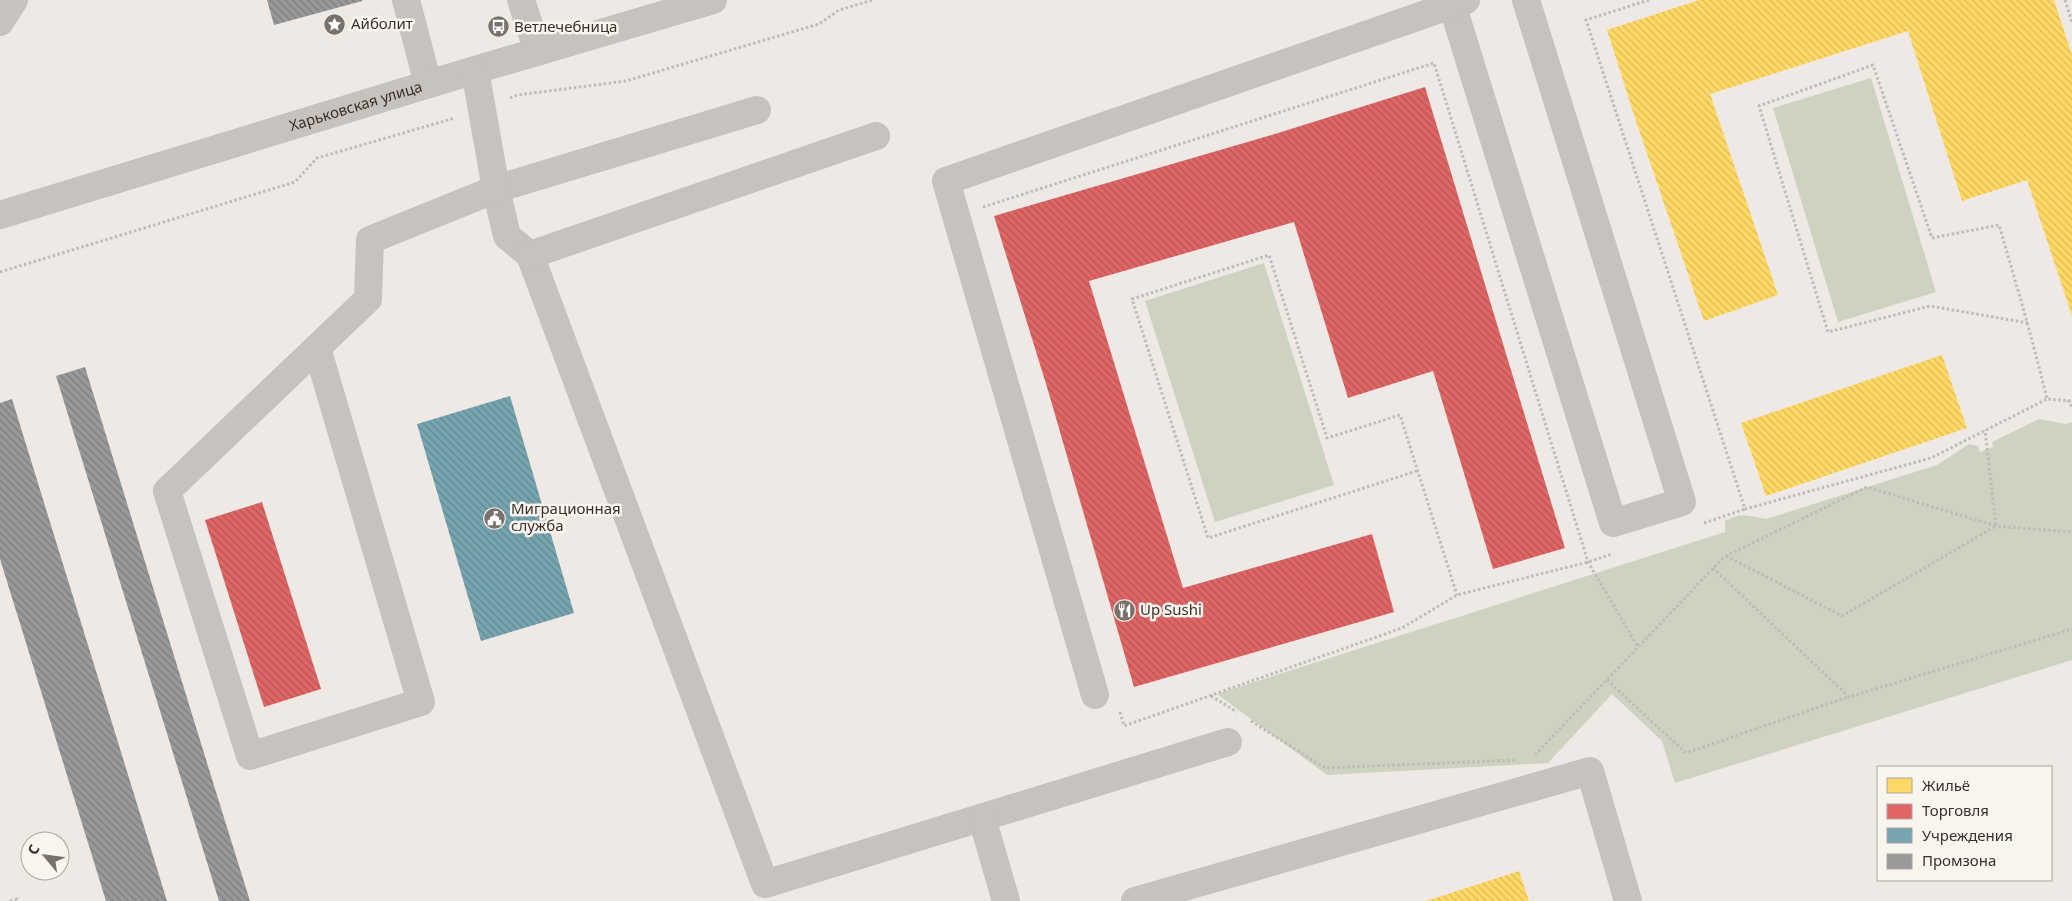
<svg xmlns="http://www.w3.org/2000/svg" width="2072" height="901" font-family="'Noto Sans',sans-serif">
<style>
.green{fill:#ced2c0}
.homes{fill:url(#homes-back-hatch)}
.shops{fill:url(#shops-back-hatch)}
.public{fill:url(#public-back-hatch)}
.industry{fill:url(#industry-back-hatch)}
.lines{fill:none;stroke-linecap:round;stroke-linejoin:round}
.path{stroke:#c0bbb6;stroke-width:3;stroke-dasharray:2.5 2.5;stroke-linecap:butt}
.minor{stroke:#c7c2bd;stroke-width:28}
.labels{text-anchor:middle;stroke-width:5;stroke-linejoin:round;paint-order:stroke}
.poi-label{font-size:15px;fill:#38302b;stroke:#f9f4ed;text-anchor:start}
.street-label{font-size:15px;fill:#38302b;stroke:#f9f4ed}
</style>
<defs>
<pattern id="homes-back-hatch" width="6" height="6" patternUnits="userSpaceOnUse" patternTransform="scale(1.25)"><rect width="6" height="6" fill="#ffd966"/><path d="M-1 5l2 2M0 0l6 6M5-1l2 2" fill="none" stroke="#dbbb59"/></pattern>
<pattern id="shops-back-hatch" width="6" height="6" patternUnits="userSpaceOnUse" patternTransform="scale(1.25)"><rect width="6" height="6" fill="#e06666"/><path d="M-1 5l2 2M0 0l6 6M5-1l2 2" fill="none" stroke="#b75454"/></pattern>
<pattern id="public-back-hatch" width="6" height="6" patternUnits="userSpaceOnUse" patternTransform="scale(1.25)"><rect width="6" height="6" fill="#76a5af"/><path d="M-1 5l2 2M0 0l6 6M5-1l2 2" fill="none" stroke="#62878f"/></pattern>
<pattern id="industry-back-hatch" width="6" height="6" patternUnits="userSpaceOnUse" patternTransform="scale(1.25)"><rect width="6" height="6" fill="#999"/><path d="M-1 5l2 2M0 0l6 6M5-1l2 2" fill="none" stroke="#7e7d7d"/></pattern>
</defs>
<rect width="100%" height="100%" fill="#eee9e4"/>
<!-- green -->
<path class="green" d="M1871,78L1936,292L1838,322L1773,108Z
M1264,263L1334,485L1215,522L1145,301Z
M2039,419L2066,424L2072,422V660L1675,783L1662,741L1612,694L1548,763L1327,775L1217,694L1725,532V521C1739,512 1751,516 1766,519L1937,465L1969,444L1978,446L1980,452L1993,447L1992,442Z"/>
<!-- homes -->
<path class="homes" d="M1699,0H2054L2072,55V316L2027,180L1962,201L1908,31L1710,94L1778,295L1704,321L1635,118L1607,30Z
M1942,355L1967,428L1766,496L1741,423Z
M1519,871L1529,901H1426Z"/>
<!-- shops -->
<path class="shops" d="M1425,87L1565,548L1493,569L1433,371L1348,398L1294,222L1089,281L1183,588L1372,534L1394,612L1134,687L1047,387L994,216L1268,136Z
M262,502L321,689L264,707L205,520Z"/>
<!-- public -->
<path class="public" d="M510,396L574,613L481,641L417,424Z"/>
<!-- industry -->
<path class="industry" d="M267,0H362V1L274,25Z
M85,367L216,792L250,901H219L56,376Z
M12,399L167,901H106L0,559V403Z"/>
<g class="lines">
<!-- path -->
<path class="path" d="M1649,0L1586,20L1745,509L1931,458L2047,399
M2065,0L2072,22
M510,98L517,95L626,81L819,24L839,10L873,0
M983,207L1434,63L1588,562L1638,647
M0,272L295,182L317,158L455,118
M2028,323L1930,306L1828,332L1759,106L1873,65L1932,238L1999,225C2016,283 2033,341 2047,399L2072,401
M2068,400L2072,407
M1417,471L1208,538L1132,299L1269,255L1327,438L1400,415L1457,595
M1704,523L1745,509
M1726,556L1842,616L1996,526L1985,430
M1713,568L1849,697L2072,629
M1607,680L1686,753L1848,697
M1211,696L1237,712
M1120,712L1124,726L1402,628L1457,595L1588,562L1612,554
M1251,721L1325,768L1516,760
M1535,755L1724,557L1867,487L1996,526L2072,532
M10,901L17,899V901"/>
<!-- minor -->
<g class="minor">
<path d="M406,0L428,84"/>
<path d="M521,0L538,52"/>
<path d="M1452,4L1613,523L1682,502L1526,0"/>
<path d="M0,22L14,0"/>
<path d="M757,110L496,189L507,236L530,255L765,884L1228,742"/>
<path id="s1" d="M0,215L475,70L713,0"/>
<path d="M530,255L876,136"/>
<path d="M317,348L421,702L250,756L167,491L368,299L370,240L496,189L475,70"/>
<path d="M1095,695L946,181L1466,0"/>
<path d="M982,818L1006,901"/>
<path d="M1135,901L1590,771L1628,901"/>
</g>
</g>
<!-- icons -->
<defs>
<symbol id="sight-disc" viewBox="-11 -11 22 22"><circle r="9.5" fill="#78716c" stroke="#f9f4ed"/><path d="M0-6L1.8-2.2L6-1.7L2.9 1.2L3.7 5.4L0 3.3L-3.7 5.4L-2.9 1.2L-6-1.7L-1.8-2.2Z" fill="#fff"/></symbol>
<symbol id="bus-disc" viewBox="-11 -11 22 22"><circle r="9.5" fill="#78716c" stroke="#f9f4ed"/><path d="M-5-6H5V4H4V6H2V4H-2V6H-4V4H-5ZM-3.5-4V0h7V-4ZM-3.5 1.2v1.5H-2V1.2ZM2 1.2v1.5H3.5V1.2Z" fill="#fff"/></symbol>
<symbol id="civic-disc" viewBox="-11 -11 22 22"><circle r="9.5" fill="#78716c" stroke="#f9f4ed"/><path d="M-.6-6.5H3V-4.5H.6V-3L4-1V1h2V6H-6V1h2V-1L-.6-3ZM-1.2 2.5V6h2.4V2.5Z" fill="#fff"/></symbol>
<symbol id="restaurant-disc" viewBox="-11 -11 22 22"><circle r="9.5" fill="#78716c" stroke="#f9f4ed"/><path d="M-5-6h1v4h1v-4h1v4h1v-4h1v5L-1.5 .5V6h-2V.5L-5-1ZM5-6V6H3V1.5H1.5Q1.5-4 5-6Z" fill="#fff"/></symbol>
</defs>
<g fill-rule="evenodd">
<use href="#sight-disc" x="322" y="12" width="25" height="25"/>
<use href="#bus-disc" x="486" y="14" width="25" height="25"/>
<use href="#civic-disc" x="482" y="506" width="25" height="25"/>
<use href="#restaurant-disc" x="1112" y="598" width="25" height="25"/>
</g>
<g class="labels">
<!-- poi labels -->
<g class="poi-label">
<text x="351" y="29">Айболит</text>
<text x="514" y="32">Ветлечебница</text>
<text x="511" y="514">Миграционная<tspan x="511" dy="17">служба</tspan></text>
<text x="1140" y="615">Up Sushi</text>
</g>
<!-- street labels -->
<g class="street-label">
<text dy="5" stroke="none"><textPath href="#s1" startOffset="372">Харьковская улица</textPath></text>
</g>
</g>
<!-- legend -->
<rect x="1877" y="766" width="175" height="115" fill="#f9f4ed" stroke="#aca69f"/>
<rect x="1887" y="778" width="25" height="15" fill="#ffd966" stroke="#aca69f"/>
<text x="1922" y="791" font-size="15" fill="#38302b">Жильё</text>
<rect x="1887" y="804" width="25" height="15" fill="#e06666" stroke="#aca69f"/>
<text x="1922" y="816" font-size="15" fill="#38302b">Торговля</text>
<rect x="1887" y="828" width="25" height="15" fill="#76a5af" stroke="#aca69f"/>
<text x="1922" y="841" font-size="15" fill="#38302b">Учреждения</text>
<rect x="1887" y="854" width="25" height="15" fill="#999999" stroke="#aca69f"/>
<text x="1922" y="866" font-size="15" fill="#38302b">Промзона</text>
<!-- north arrow -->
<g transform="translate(45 856) rotate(299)"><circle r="24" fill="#f9f4ed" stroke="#aca69f"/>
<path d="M0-4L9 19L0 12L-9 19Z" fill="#78716c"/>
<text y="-8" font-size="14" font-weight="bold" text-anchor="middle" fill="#38302b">С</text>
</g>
</svg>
